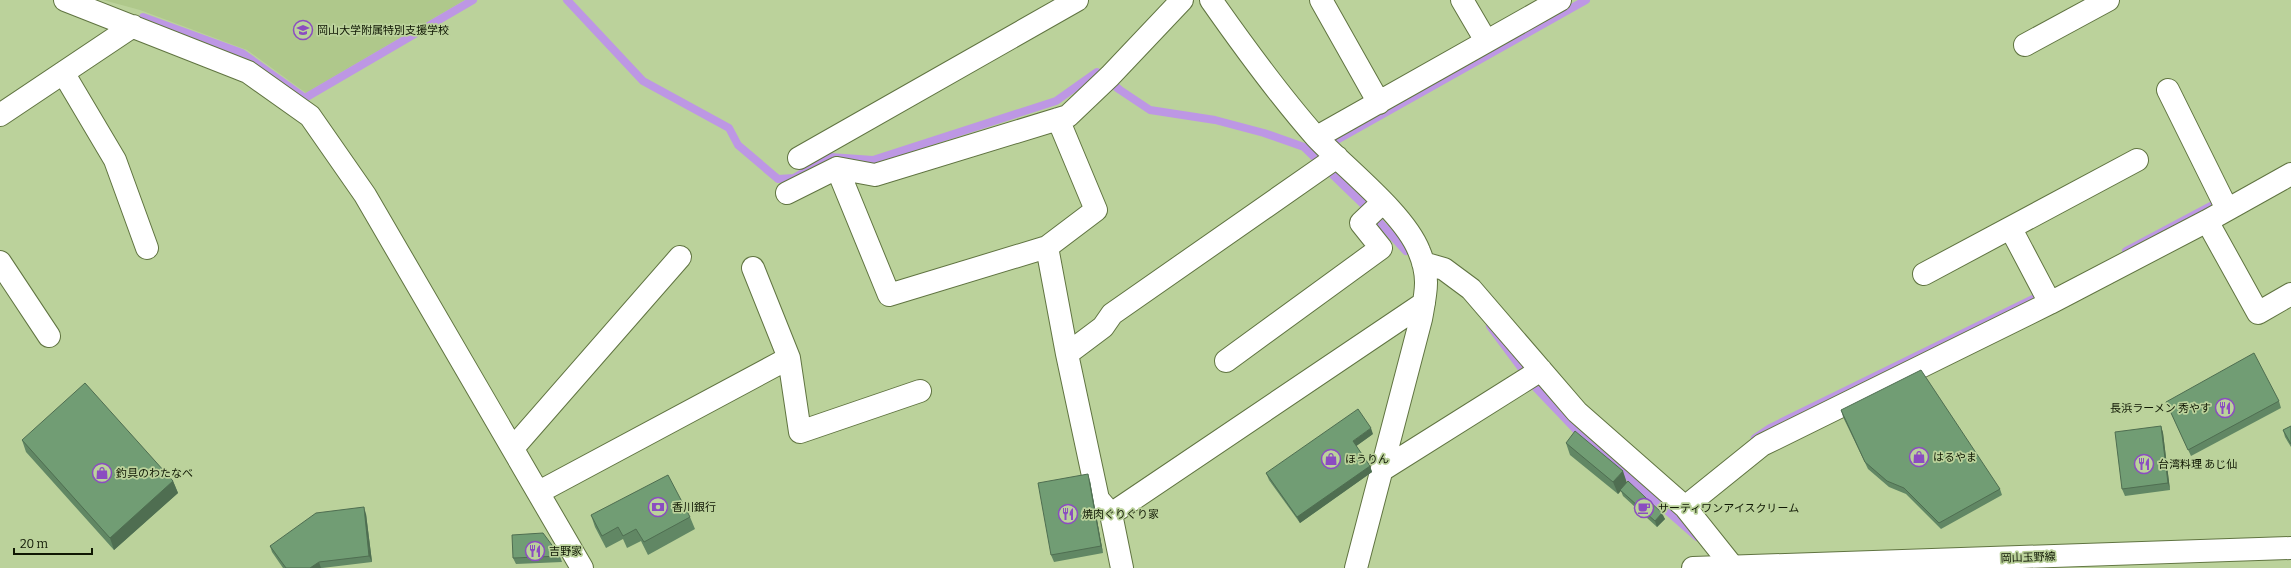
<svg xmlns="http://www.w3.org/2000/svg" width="2291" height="568" font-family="Bitter,'Noto Sans JP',serif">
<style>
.built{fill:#afc88b}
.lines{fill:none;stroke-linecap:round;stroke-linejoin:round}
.stream{stroke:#bd97e4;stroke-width:8}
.minor-casing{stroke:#607441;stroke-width:24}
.primary-casing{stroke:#607441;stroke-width:24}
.minor{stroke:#fff;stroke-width:22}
.primary{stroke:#fff;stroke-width:22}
.wall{fill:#618764}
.shaded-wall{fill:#4f6e51}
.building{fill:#719d74;stroke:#4f6e51}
.labels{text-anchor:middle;stroke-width:3.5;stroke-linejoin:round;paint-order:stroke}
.poi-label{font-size:11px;fill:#0f1703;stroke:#bbd29b;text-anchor:start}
.street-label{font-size:11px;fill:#0f1703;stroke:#bbd29b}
</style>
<rect width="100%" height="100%" fill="#bbd29b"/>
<!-- built -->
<path class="built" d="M103,0H465L306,93L247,50L140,10Z"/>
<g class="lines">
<!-- stream -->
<path class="stream" d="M567,0L643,81L729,128L738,145L778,179L794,178L830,157L873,160L1056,101L1097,72L1120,90L1150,110L1215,120L1264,133L1304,147L1362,203L1406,251
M143,17L242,53L305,98L473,0
M1326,146L1586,0
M2126,251L2222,200
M1490,326L1537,389L1581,435L1697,537
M1755,438L1770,428L2043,294"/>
<defs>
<path id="minor" d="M65,0L248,72L310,116L365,195L582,568
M1211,0C1244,47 1278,94 1316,137C1345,168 1404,213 1419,251C1430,277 1426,292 1421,319L1356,568
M1321,0L1379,103
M1462,0L1486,41
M2025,45L2108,0
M64,74L115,160L147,248
M2168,90L2227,209
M0,115L133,26
M1317,137L1560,0
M799,158L1077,0
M837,168L889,295L1047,247L1096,210L1058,119
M787,193L837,168L875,175L1068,116L1110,76L1182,0
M2207,221L2258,313L2291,294
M2011,229L2050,303
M1047,247L1067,354L1098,499L1111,514
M0,262L49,336
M1423,263L1444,269L1471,289L1577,412L1685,507L1733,567
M753,268L789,358L800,432L920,391
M1924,274L2137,160
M1067,354L1103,327L1112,314L1337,157
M1226,361L1381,248L1361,223L1382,203
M513,448L680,257
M1382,470L1541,370
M539,492L789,358
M1685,507L1762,445L2050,303L2207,221L2291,174
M1122,568L1111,514L1424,303"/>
<path id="primary" d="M1693,568L2291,548"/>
</defs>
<!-- minor casing -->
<use href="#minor" class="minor-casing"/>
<!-- primary casing -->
<use href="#primary" class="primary-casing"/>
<!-- minor -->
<use href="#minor" class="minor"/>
<!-- primary -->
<use href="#primary" class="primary"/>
</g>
<!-- wall -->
<path class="wall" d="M2279,401L2281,408L2191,456L2166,402Z
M1841,410L2000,489L2002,495L1941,529L1906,494L1889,487L1868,469L1843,417Z
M2161,426L2163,433L2170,490L2125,496L2122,489Z
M2291,426V447L2285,437L2283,430Z
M1373,434L1356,446L1370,466L1372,472L1300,523L1269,480L1266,473Z
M22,440L173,481L178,493L114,550L26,452Z
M1566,443L1627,483L1665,519L1657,527L1623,496L1621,491L1618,494L1570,455Z
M1090,481L1103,553L1054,562L1051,555Z
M366,514L372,562L322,568H283L272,552L270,546Z
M591,515L690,517L695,529L648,555L641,541L627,548L623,539L606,548L595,527Z
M560,556L562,562L516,564L513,558Z"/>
<!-- shaded-wall -->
<path class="shaded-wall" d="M2161,426L2163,433L2170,490L2168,483Z
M1371,428L1373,434L1355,447L1353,441Z
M1370,466L1372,472L1300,523L1297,517Z
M1623,471L1627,483L1618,494L1613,482Z
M1088,474L1090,481L1103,553L1101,546Z
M173,481L178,493L114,550L110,538Z
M364,507L366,514L372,562L369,556Z
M1662,513L1665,519L1657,527L1655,521Z
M319,562L321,568H310Z"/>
<!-- building -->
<path class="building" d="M2254,353L2279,401L2188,450L2166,402Z
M1921,370L2000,489L1939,523L1904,488L1887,481L1865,462L1841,410Z
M85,383L173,481L110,538L22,440Z
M1358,409L1371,428L1353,441L1370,466L1297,517L1266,473Z
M2161,426L2168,483L2122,489L2115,432Z
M2291,426V444L2283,430Z
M1575,431L1623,471L1613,482L1566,443Z
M1088,474L1101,546L1051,555L1038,483Z
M668,475L690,517L644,542L636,529L623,536L618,527L602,536L591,515Z
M1628,481L1662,513L1655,521L1620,490Z
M364,507L369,556L319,562L310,568H286L270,546L316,513Z
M543,533L560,556L513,558L512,535Z"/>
<!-- icons -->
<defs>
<symbol id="school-ring" viewBox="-11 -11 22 22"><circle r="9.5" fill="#bbd29b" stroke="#8b4cc1" stroke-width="1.5"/><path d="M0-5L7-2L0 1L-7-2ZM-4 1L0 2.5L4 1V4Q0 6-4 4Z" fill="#8b4cc1"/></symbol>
<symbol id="restaurant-ring" viewBox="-11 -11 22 22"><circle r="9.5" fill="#bbd29b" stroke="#8b4cc1" stroke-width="1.5"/><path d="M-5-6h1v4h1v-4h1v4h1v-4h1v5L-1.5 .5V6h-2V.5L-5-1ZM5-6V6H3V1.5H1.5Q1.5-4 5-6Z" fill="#8b4cc1"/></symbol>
<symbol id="shop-ring" viewBox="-11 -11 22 22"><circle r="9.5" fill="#bbd29b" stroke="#8b4cc1" stroke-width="1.5"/><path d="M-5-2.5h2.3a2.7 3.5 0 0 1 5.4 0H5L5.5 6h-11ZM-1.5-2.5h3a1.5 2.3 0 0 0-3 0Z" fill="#8b4cc1"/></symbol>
<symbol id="bank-ring" viewBox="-11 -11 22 22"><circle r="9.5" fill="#bbd29b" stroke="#8b4cc1" stroke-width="1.5"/><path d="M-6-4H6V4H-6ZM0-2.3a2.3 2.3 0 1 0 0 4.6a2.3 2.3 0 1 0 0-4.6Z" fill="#8b4cc1"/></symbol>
<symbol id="cafe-ring" viewBox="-11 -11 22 22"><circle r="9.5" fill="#bbd29b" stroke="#8b4cc1" stroke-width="1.5"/><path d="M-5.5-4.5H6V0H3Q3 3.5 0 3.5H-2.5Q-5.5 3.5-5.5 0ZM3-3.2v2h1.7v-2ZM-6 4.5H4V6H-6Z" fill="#8b4cc1"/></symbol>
</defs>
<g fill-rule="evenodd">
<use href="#school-ring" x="292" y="19" width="22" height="22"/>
<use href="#restaurant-ring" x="2214" y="397" width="22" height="22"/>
<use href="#shop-ring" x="1908" y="446" width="22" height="22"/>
<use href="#shop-ring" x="1320" y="448" width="22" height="22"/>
<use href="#restaurant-ring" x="2133" y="453" width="22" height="22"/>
<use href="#shop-ring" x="91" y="462" width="22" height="22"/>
<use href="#bank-ring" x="647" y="496" width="22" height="22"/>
<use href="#cafe-ring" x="1633" y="497" width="22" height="22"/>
<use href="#restaurant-ring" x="1057" y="503" width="22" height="22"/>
<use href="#restaurant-ring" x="524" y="540" width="22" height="22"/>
</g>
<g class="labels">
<!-- poi labels -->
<g class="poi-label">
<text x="317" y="34">岡山大学附属特別支援学校</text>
<text x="2211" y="412" text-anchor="end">長浜ラーメン 秀やす</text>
<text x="1933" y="461">はるやま</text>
<text x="1345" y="463">ほうりん</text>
<text x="2158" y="468">台湾料理 あじ仙</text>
<text x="116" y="477">釣具のわたなべ</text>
<text x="672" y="511">香川銀行</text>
<text x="1658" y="512">サーティワンアイスクリーム</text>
<text x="1082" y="518">焼肉ぐりぐり家</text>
<text x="549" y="555">吉野家</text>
</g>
<!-- street labels -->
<g class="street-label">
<text transform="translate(2028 557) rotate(-2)" y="4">岡山玉野線</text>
</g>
</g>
<!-- scale -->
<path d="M14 548v6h78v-6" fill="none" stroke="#0f1703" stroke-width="2"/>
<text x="20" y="548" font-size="12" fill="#0f1703" stroke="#bbd29b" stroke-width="3" paint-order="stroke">20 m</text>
</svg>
